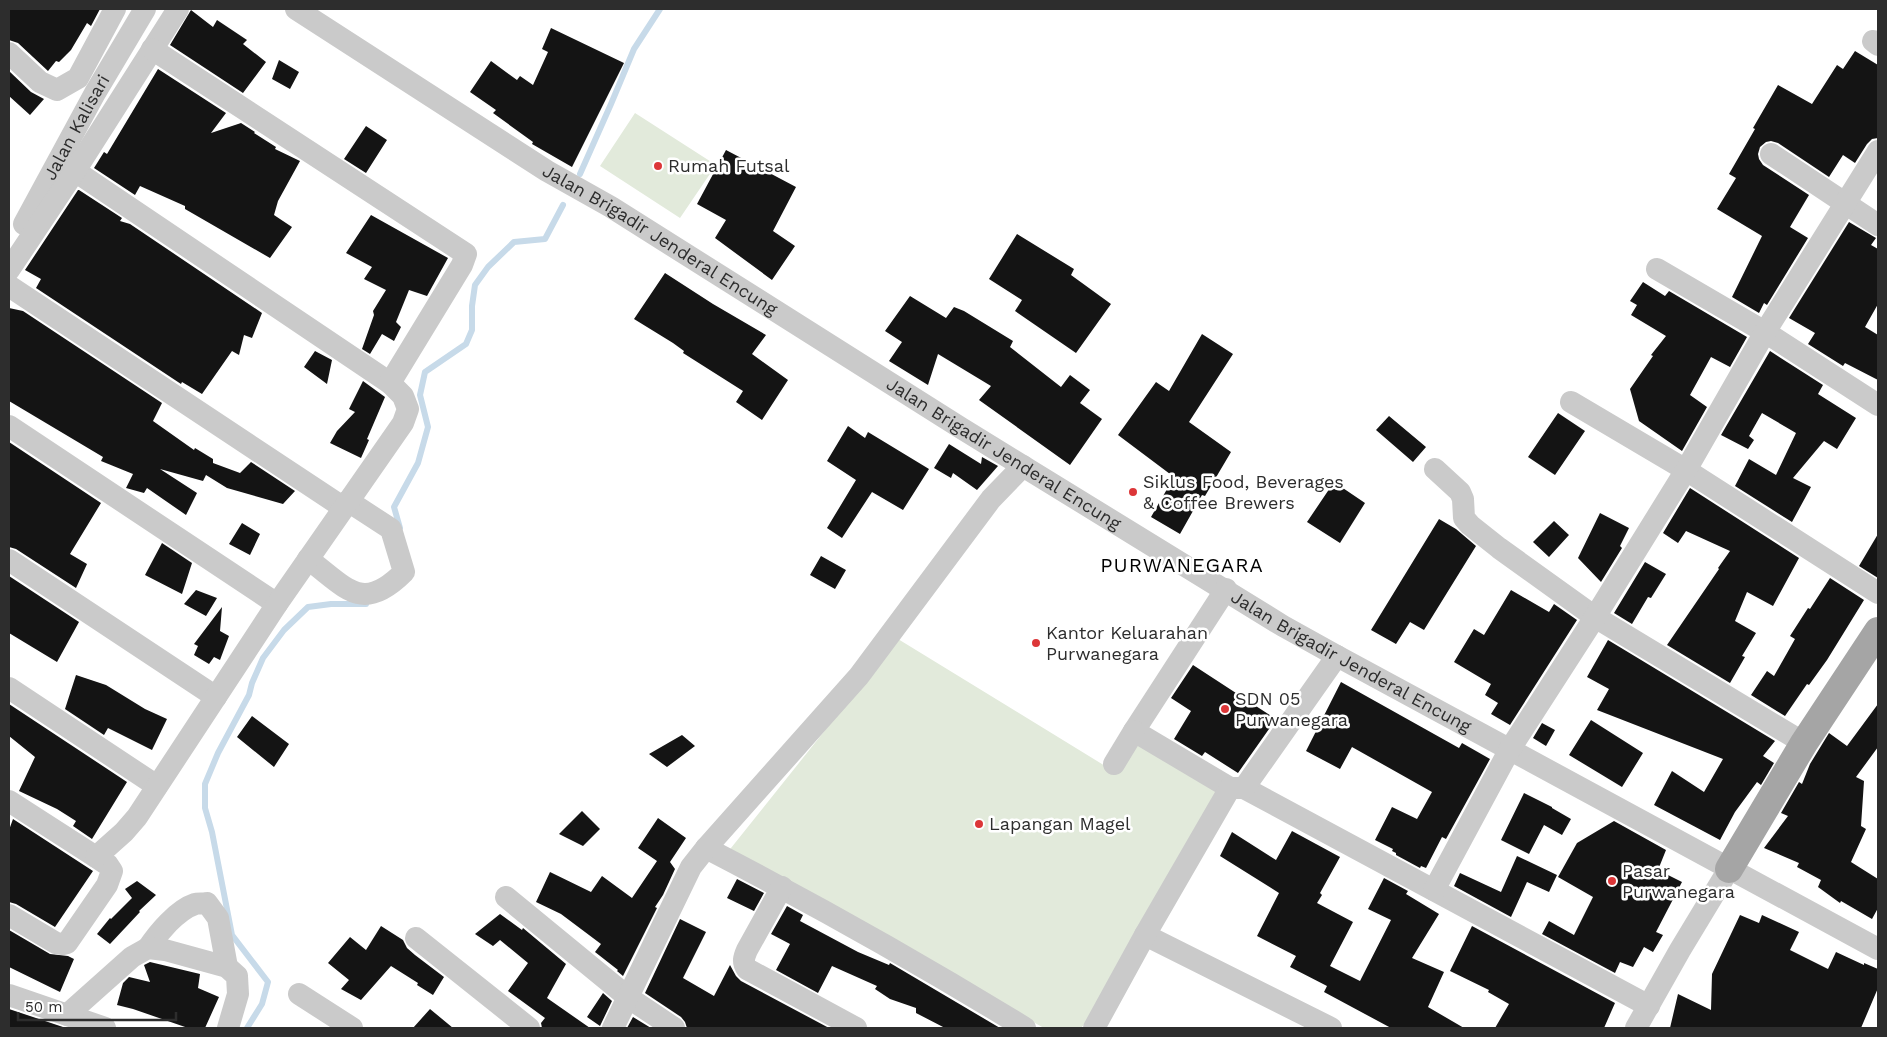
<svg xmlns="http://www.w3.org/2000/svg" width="1887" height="1037" font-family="'Work Sans',sans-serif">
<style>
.green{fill:#e2eadb}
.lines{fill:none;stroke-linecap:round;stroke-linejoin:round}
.stream{stroke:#c7dae9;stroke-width:6}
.building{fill:#141414}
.minor{stroke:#cacaca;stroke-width:22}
.major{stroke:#a5a5a5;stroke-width:28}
.poi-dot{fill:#dc3638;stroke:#fff;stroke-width:2}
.labels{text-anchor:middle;stroke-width:5;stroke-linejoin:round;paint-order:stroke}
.street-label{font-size:18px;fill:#2d2d2d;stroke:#fff}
.poi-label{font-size:18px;fill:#2d2d2d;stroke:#fff;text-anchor:start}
.quarter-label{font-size:20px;letter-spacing:1px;fill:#000;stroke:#fff}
</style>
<rect width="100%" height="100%" fill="#fff"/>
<!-- green -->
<path class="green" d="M635,113L716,165L680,218L600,166Z
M898,639L1115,772L1135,743L1223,795L1105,1000L1081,1028H1044L727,853Z"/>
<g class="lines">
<!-- stream -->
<path class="stream" d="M580,174L611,104L634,49L660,9
M400,528L394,507L418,463L428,427L420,395L425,372L466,344L472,330V306L475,285L488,267L514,242L545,239L563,205
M247,1028L262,1004L268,982L232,935L212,832L205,808V784L218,753L249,695L252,683L263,658L284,630L308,607L331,604H366"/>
</g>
<!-- building -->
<path class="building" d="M9,9H100L91,26L87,23L71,50L59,62L56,61L48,71L18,43L9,40Z
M191,10L213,27L217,20L247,40L243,44L266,62L243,93L170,45Z
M551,28L624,63L572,167L532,144L533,142L493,113L496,110L470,92L491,61L517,80L520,76L533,85L548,52L542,49Z
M1855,51L1878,65V138L1872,139L1867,144L1855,163L1843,155L1829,177L1778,143L1771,141L1766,142L1760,147L1758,154L1759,159L1763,165L1809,195L1790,227L1808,238L1767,305L1764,303L1759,313L1732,297L1762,236L1717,209L1736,178L1729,174L1755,129L1753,128L1778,85L1812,104L1837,65L1843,69Z
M279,60L299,72L290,89L272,79Z
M158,69L226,113L211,133L241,123L255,132L254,133L276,147L275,149L300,161L278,201L274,215L292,227L270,258L185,209V206L140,186L135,195L94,168L104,152L107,154Z
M9,71L31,92L44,99L30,115L9,96Z
M366,126L387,140L366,173L344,159Z
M726,150L796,187L773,231L795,246L772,280L715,238L726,220L697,204Z
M78,190H79L122,218L120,221L130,224L262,313L252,338L244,335L239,355L232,351L202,394L182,382L181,384L36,288L41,279L25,270Z
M371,215L448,258L427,296L409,290L396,322L401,327L394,341L382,334L370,354L362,349L374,315L373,311L386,290L364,279L372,267L346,253Z
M1849,222L1876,238L1871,245L1878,249V304L1865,327L1878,335V380L1845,363L1843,366L1808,344L1815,333L1789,318Z
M1017,234L1074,269L1071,275L1111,304L1076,353L1015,311L1022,300L989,279Z
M665,273L713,304L766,335L752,354L788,380L762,420L736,402L743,391L683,353L684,351L673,343L634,319Z
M1643,282L1665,296L1669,291L1747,337L1730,367L1711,357L1690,395L1707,407L1682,451L1639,421L1630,389L1653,356L1651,355L1666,336L1631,315L1637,305L1630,301Z
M910,296L946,318L954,307L964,311L1013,341L1010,347L1061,387L1070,375L1090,390L1080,403L1102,419L1070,465L979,400L991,386L938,354L928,385L889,361L902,342L885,331Z
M9,308L23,311L162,403L153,421L194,450L195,448L213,459V463L240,473L251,462L295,491L283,504L227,488L206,475L203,481L160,469L197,493L186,515L147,488L144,493L126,488L133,474L101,461L103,457L9,401Z
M1202,334L1233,354L1189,422L1231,452L1205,496L1202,495L1180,534L1151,517L1174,477L1118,435L1156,382L1169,391Z
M315,351L332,360L327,384L304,367Z
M1770,351L1823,385L1818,394L1856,418L1837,449L1824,441L1793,478L1811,487L1792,522L1735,486L1749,459L1776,475L1796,433L1762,413L1749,436L1754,440L1748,449L1721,435Z
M363,381L385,397L367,439L369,440L361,458L330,443L337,431L355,412L349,409Z
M1558,413L1585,431L1555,475L1528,457Z
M1389,416L1426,447L1413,462L1376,430Z
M848,426L865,438L868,432L929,469L903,510L872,492L842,538L827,528L856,480L827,461Z
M9,442L101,503L70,554L87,564L76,588L16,549L9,547Z
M949,444L981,464L982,457L998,466L977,490L953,473L951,478L934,468Z
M1334,482L1365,503L1340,543L1307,522Z
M1690,488L1799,558L1773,606L1747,592L1735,621L1756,633L1742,656L1745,657L1730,683L1667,645L1719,569L1718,568L1730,551L1686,531L1678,543L1663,533Z
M1600,513L1629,528L1620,546L1622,548L1601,582L1578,558Z
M1439,519L1456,529L1476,546L1424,630L1410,622L1396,644L1371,630Z
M1554,521L1569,535L1549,557L1533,542Z
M242,523L260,534L250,555L229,544Z
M1878,534V578L1859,566Z
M162,543L192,563L182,594L145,575Z
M821,556L846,570L835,589L810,575Z
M1645,562L1666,574L1651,598L1648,597L1632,624L1614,613Z
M9,576L79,622L57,662L9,633Z
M1830,578L1864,600L1827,660L1809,685L1807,684L1785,716L1751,695L1767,671L1774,676L1795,639L1790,636L1808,608L1810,609Z
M196,590L217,598L206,616L184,604Z
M1511,590L1549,612L1554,604L1577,620L1510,725L1491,714L1498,703L1485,695L1491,684L1454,662L1474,629L1484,635Z
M222,607L220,631L229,636L220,660L214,657L209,664L194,655L198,646L194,644Z
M1608,640L1775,741L1763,756L1774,763L1761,785L1757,782L1735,812L1720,840L1654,805L1672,771L1704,792L1723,759L1597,710L1609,689L1587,677Z
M1193,665L1276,719L1238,773L1205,752L1202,756L1174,739L1191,711L1171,698Z
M76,675L106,685L145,709L167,719L152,750L108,728L104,735L65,709Z
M1341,682L1459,748L1462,743L1490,759L1446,839L1442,837L1426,868L1421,866L1420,868L1396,855V853L1392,851L1393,849L1375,840L1392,807L1417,819L1432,792L1352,747L1340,769L1306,751Z
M9,704L127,782L92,839L73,826L76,821L57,809L19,791L35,757L9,736Z
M1878,704V747L1856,777L1864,781L1861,826L1866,829L1851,862L1878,879V908L1872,919L1841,901L1840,903L1818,887L1821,880L1797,867L1799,863L1764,848L1788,816L1781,813L1799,782L1802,784L1810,764L1829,733L1847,746Z
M252,716L289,744L274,767L237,737Z
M1591,720L1643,753L1622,787L1569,755Z
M1542,723L1555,730L1546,746L1533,738Z
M682,735L695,746L667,767L649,754Z
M1524,793L1552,807V808L1571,819L1562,835L1544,825L1529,854L1501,840Z
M582,811L600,829L583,846L559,834Z
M658,818L686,838L670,862L675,869L663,895L655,907L657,908L623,976L617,971L618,970L595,952L601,944L561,914L536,902L550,872L591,892L602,876L632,898L657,861L638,848Z
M13,819L93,871L55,927L16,904L9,902V830Z
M1614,821L1666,850L1658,870L1682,882L1656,932L1663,935L1653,952L1644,947L1633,967L1620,962L1615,973L1542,934L1549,921L1574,935L1593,897L1558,877L1577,843Z
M1292,831L1340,857L1320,893L1322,895L1317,903L1353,922L1330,966L1360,981L1391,920L1368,909L1384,878L1408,891L1406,894L1439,914L1412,958L1444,972L1428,1007L1464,1028H1391L1324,992L1327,986L1290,967L1296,956L1257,936L1279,893L1220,856L1232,832L1276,860Z
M1517,856L1557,875L1549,892L1527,882L1511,917L1454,886L1460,873L1501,892Z
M737,879L764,893L754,911L727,898Z
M137,881L156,895L139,911L140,912L110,944L97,934L110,918L111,919L132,898L125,889Z
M787,906L803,915L800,921L858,952L889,965L890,963L1000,1028H945L916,1013V1008L890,999L875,989L877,986L832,966L818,993L776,970L790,944L771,934Z
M500,914L522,930L523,928L566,964L547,998L590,1028H542L541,1023L545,1018L508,991L528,963L500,940L493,946L475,934Z
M1740,915L1759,923L1762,915L1799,932L1790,950L1828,969L1836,952L1864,965V963L1878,969V988L1861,1028H1670L1678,994L1711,1010L1712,974Z
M680,919L706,932L683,978L714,996L730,965L736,976L741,981L829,1028H687L685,1022L681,1017L645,993Z
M381,926L403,940L407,948L415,955L444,977L433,995L417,985L418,983L391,966L361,1000L341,989L349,980L328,963L350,937L366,950Z
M1472,926L1615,1003L1604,1028H1495L1509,1004L1488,992L1489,990L1450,971Z
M9,930L50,954L68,956L74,959L60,992L9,967Z
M150,962L200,974L198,988L219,997L205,1028H188L133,1009L117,1005L123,983L129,977L150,982L144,965Z
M603,993L612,1001L600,1026L587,1017Z
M9,1009L63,1027L65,1028H9Z
M430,1009L453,1028H413Z
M633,1017L651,1028H627Z"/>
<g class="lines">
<!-- minor -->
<g class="minor">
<path id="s1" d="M296,9L547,171L611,207L961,428L1283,626L1337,656L1878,949"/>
<path d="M1873,41L1878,45"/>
<path d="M9,53L40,82L57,90L78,78L115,9"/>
<path d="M1771,154L1878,225"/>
<path d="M75,171L390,383"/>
<path id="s2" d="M24,224L95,93L145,9"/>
<path d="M1657,269L1765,332L1878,405"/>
<path d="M9,270L75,171L178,9"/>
<path d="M9,286L344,508"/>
<path d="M1571,402L1686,470L1878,593"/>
<path d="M9,426L277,604"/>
<path d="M1435,469L1460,492L1463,499L1464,518L1470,525L1499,548L1595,617L1804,743"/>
<path d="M308,559C347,588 362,614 404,572L391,529L348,501"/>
<path d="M9,560L216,697"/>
<path d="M1226,589L1134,731L1230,788"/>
<path d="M9,688L157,786"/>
<path d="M1114,764L1134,731"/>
<path d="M1244,788L1649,1006"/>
<path d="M9,801L96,857L108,865L112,871L107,885L67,943L63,944L56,943L9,915"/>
<path d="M706,848C814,904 921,964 1025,1028"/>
<path d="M96,857L124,832L137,817L277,604L403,423L408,409L403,396L390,383L462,265L466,254L152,49"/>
<path d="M782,887L747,950C744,957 742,962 747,969L856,1028"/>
<path d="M1434,890L1510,749L1595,617L1686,470L1765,332L1878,151"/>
<path d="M506,897L629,998L674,1028"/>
<path d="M1145,935L1331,1028"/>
<path d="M416,938L529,1028"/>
<path d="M148,948C158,933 177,910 195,904C198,903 203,904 207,903L218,918L227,967"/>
<path d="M299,994L352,1028"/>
<path d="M9,995L105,1028"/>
<path d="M67,1015L132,957L148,948L165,950L227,967L237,976L238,994L228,1028"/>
<path d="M613,1028L691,867L706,848L859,676L991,499L1023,466"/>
<path d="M1094,1028L1145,935L1230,788H1244L1337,656"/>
<path d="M1636,1028L1680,950L1729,869"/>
</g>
<!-- major -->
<path class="major" d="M1729,869L1804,743L1878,631"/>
</g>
<!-- markers -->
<g class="poi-dot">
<circle cx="658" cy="166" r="5"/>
<circle cx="1133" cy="492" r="5"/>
<circle cx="1036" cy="643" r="5"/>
<circle cx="1225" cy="709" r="5"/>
<circle cx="979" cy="824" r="5"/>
<circle cx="1612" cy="881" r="5"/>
</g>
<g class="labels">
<!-- street labels -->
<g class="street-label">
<text dy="6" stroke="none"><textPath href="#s2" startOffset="110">Jalan Kalisari</textPath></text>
<text dy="6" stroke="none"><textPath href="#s1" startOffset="431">Jalan Brigadir Jenderal Encung</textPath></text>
<text dy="6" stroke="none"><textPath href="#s1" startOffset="836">Jalan Brigadir Jenderal Encung</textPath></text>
<text dy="6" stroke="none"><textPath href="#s1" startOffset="1241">Jalan Brigadir Jenderal Encung</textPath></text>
</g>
<!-- poi labels -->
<g class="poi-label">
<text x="668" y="172">Rumah Futsal</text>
<text x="1143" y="488">Siklus Food, Beverages<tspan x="1143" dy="21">&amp; Coffee Brewers</tspan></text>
<text x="1046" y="639">Kantor Keluarahan<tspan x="1046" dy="21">Purwanegara</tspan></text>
<text x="1235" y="705">SDN 05<tspan x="1235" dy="21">Purwanegara</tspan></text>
<text x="989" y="830">Lapangan Magel</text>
<text x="1622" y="877">Pasar<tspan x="1622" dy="21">Purwanegara</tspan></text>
</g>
<!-- quarter labels -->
<g class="quarter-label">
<text x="1182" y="572">PURWANEGARA</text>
</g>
</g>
<!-- border -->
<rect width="1887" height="1037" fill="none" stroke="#2d2d2d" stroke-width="20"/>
<!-- scale -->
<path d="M18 1012v8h158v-8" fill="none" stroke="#2d2d2d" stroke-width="2.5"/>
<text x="25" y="1012" font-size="15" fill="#2d2d2d" stroke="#ffffff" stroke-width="4" paint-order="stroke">50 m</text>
</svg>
